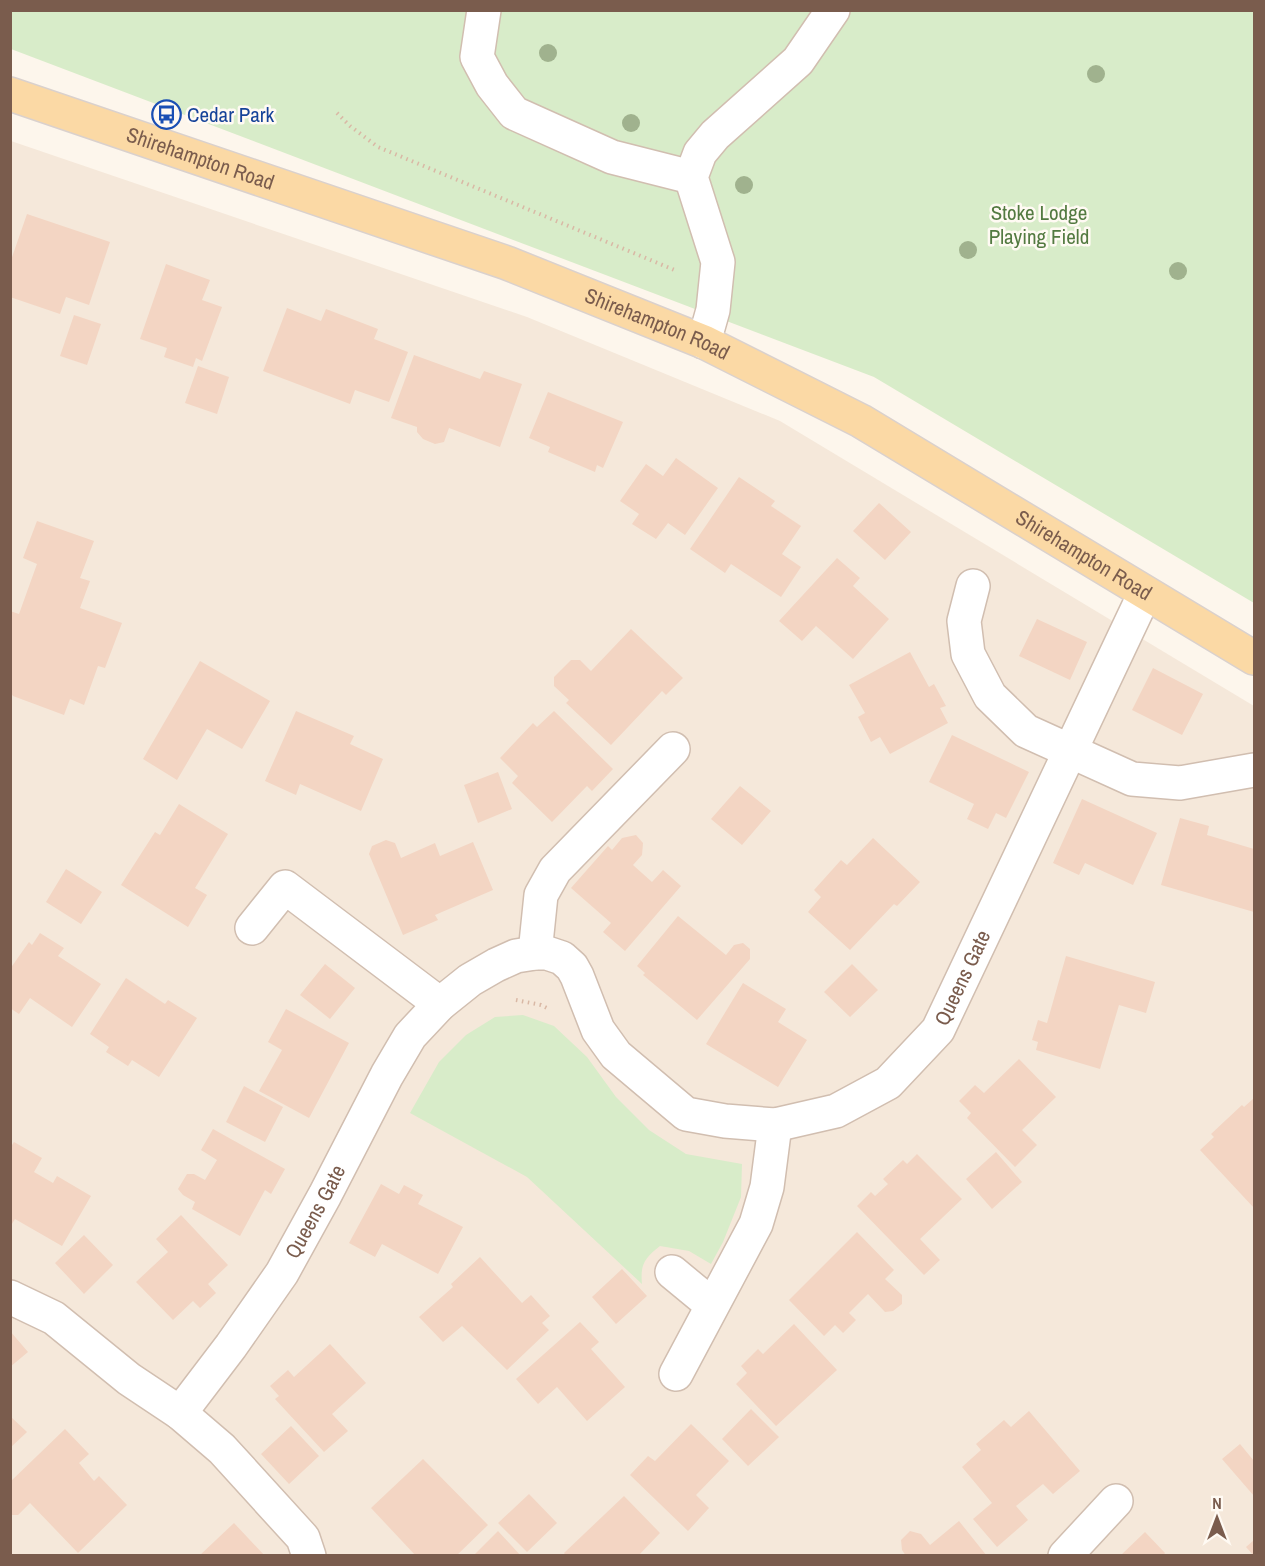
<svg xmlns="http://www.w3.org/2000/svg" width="1265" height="1566" font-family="'Archivo Narrow',sans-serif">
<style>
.residential{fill:#f5e8da}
.green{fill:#d8ecc9}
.building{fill:#f3d5c3}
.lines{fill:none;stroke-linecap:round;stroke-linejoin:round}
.minor-casing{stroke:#d1beb0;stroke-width:36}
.major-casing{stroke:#dad1cd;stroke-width:36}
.path{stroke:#d9b8a5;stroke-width:4;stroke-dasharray:1.5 4.5;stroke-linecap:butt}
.minor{stroke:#fff;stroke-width:33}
.major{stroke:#fbd9a5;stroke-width:33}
.tree{fill:#a0b28e}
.labels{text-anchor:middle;stroke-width:5;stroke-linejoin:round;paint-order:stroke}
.transit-label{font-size:21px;fill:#164399;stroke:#fffaf3;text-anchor:start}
.street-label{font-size:21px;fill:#7a5c4d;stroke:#fffaf3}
.park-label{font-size:21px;fill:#537a41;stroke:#fffaf3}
</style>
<rect width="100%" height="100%" fill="#fdf6ec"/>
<!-- residential -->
<path class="residential" d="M11,141L527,317L780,421L1254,706V1555L11,1556Z"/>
<!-- green -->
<path class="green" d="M10,11H1254V603L874,377L11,49Z
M523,1015L554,1026L587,1057L616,1097L649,1130L686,1154L742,1164L741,1197L723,1242L711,1264L689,1251L660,1246C645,1258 640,1264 642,1284L527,1177L410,1113L439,1062L466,1035L495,1017Z"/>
<!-- building -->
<path class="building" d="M27,214L110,242L89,305L66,297L60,314L10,297V263Z
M166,264L210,280L202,300L222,307L202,361L196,358L193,367L164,357L167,348L140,339Z
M287,308L321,321L326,309L378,329L374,339L408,352L389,402L355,390L350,404L263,371Z
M74,315L101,324L87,365L60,356Z
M414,355L480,379L484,371L522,384L500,447L449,428L444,442L435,444L423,439L417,432V427L391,418Z
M198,366L229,377L217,414L185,403Z
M548,392L623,422L603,468L597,465L595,472L548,452L550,447L529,438Z
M676,458L718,488L685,535L668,523L656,539L632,524L639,514L620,501L646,464L663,476Z
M739,477L775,501L771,506L801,526L782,554L801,567L781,597L731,564L725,573L690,549Z
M879,503L911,532L885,560L853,531Z
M37,521L94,541L80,578L90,581L80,608L122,623L105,668L98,666L84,705L70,699L64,715L13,696L10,692V611L19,614L37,564L23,558Z
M837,558L860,578L853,586L889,619L853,659L816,626L802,641L779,621Z
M1037,619L1087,642L1070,680L1019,656Z
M631,629L683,678L666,695L662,691L611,745L566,703L569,700L554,686V677L571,660H580L591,671Z
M910,652L929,687L934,684L946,706L940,708L948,723L890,754L880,737L871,742L858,717L865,713L849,685Z
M200,661L270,701L242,749L207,729L177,780L143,759Z
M1153,668L1203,694L1182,735L1132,710Z
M296,711L354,736L350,744L383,759L361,811L300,784L296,795L265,781Z
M554,711L613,769L592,791L587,786L552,822L512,783L518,776L500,758L533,723L537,727Z
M952,735L1029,772L1006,818L996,813L988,829L967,819L974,804L929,782Z
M498,772L512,809L478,823L464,785Z
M740,786L771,811L742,845L711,819Z
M1082,799L1157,833L1133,885L1085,863L1079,875L1053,863Z
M179,804L228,834L195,888L207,895L188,927L121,885L155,832L160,835Z
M1180,818L1209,826L1207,835L1254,849V912L1161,885Z
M636,835L643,843L642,855L633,865L652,882L663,870L681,886L625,951L603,932L611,923L571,888L608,846L612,850L622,838Z
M873,838L920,882L897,906L894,904L850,950L808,912L821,897L814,890L841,860L847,865Z
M386,840L395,843L401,858L435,843L440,856L473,842L493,890L435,915L438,920L403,935L369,854L372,846Z
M66,869L102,892L81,924L46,902Z
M678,916L726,955L734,945L743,943L750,949V959L697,1020L643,975L645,973L637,966Z
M40,933L64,948L58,956L101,984L72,1027L30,998L19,1014L10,1008V969L29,942L32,945Z
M1066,956L1155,982L1146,1013L1119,1005L1100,1069L1036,1050L1038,1042L1032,1040L1038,1020L1047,1023Z
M325,964L355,988L330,1019L300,995Z
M852,964L878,990L850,1017L824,992Z
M126,978L165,1004L168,1000L197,1018L159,1077L132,1060L128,1066L106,1052L109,1047L90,1034Z
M743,983L786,1009L778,1022L807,1040L778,1087L706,1044Z
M286,1009L349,1043L309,1118L259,1091L282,1050L268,1042Z
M1019,1059L1056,1097L1022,1130L1037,1145L1015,1167L967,1118L971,1113L959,1101L975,1085L984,1093Z
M244,1086L283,1107L265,1142L226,1122Z
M1254,1098V1208L1200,1150L1214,1137L1211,1134L1242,1105L1244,1107Z
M213,1129L285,1169L271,1194L265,1190L240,1236L192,1209L195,1202L183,1195L178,1189L187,1174H194L205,1180L217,1160L201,1150Z
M14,1142L42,1158L34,1172L53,1183L57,1176L91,1196L62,1246L15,1219L10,1227V1148Z
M996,1152L1022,1182L992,1209L966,1179Z
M917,1154L962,1199L920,1239L940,1260L924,1275L857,1206L871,1192L875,1196L888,1184L883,1179L903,1160L907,1164Z
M381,1184L399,1194L404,1185L423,1195L418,1204L463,1227L438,1274L382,1244L375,1257L349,1243Z
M181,1215L228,1265L208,1284L216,1293L200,1308L193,1301L173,1320L136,1282L168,1252L156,1239Z
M857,1232L894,1270L885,1279L902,1295V1304L893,1311L885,1312L868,1294L849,1313L856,1320L843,1333L835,1325L824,1336L789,1300Z
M84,1235L113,1265L84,1294L55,1263Z
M480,1257L522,1303L531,1295L550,1316L542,1323L549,1330L507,1370L462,1326L443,1342L419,1317L453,1287L451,1284Z
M622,1269L647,1296L616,1324L592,1297Z
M580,1322L599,1342L591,1349L625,1387L587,1421L557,1387L538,1404L516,1379Z
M794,1324L837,1370L776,1426L736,1384L747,1373L741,1366L758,1349L763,1354Z
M10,1331L28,1352L10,1367Z
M330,1344L366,1383L332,1414L348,1431L324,1452L275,1399L279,1396L270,1386L288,1370L294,1377Z
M751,1409L779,1437L748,1466L722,1439Z
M1029,1411L1080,1471L1053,1494L1043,1484L1016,1506L1028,1520L997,1547L973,1519L992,1503L962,1467L981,1450L976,1444L1004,1420L1011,1427Z
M10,1416L27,1432L10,1448Z
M691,1424L729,1461L696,1495L709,1508L688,1531L630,1475L648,1456L655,1461Z
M291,1426L319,1456L289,1484L261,1454Z
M65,1429L89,1454L79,1463L94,1481L99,1476L127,1505L78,1553L30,1503L18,1515H10V1482Z
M1240,1444L1254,1461V1496L1222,1459Z
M423,1459L488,1525L456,1556H416L371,1508Z
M529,1494L557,1523L527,1552L498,1523Z
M624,1496L660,1533L638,1556H566L564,1553Z
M959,1521L987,1556H906L902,1550L901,1540L910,1531L921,1534L930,1545Z
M234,1523L265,1556H199Z
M498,1531L521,1556H473Z
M1145,1532L1165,1553L1163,1556H1120Z
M1254,1540V1556L1246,1547Z"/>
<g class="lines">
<defs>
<g id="minor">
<path d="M484,10L477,57L492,85L514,113L612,157L691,177"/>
<path d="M704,342L713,310L718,262L691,177L700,153L715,135L798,61L833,10"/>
<path d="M973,586L964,621L968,654L990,696L1026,731L1132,779L1180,783L1254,770"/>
<path d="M252,928L285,887L440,1004"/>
<path d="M535,953L541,895L555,870L673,749"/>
<path d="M672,1272L712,1305"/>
<path d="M10,1297L54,1318L129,1379L180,1413L222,1449L303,1538L309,1556"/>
<path d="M676,1374L756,1224L767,1187L775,1125"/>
<path id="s1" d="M180,1413L231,1346L282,1273L325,1195L387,1075L410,1036L440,1004L470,980L496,965L516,956L535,953H547L562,958L572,967L577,976L598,1030L616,1055L686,1114L725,1121L775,1125L836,1111L888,1083L938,1030L1145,593"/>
<path d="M1065,1556L1116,1501"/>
</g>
<g id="major">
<path id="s2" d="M10,94L507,263L704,342L861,421L1254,658"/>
</g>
</defs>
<!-- minor casing -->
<use href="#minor" class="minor-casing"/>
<!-- major casing -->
<use href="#major" class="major-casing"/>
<!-- path -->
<path class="path" d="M337,113L350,126L378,147L677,271
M516,1000L541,1005L547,1008"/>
<!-- minor -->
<use href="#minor" class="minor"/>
<!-- major -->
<use href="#major" class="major"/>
</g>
<!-- trees -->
<g class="tree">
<circle cx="548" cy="53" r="9"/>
<circle cx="1096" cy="74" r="9"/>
<circle cx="631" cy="123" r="9"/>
<circle cx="744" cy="185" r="9"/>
<circle cx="968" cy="250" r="9"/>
<circle cx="1178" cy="271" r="9"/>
</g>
<!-- icons -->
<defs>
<symbol id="bus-ring" viewBox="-11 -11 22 22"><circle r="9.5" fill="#fffaf3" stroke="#1a4fb4" stroke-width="1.5"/><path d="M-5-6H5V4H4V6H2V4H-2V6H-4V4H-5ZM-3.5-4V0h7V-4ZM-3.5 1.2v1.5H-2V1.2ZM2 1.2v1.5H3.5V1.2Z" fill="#1a4fb4"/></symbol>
</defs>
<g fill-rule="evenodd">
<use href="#bus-ring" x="150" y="98" width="33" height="33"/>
</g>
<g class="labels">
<!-- transit labels -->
<g class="transit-label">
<text x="187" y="122">Cedar Park</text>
</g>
<!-- street labels -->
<g class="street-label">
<text dy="7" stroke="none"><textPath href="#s2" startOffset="201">Shirehampton Road</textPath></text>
<text dy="7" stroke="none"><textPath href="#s2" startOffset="687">Shirehampton Road</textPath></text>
<text dy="7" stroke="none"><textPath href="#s2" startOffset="1173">Shirehampton Road</textPath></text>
<text dy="7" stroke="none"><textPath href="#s1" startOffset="1170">Queens Gate</textPath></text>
<text dy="7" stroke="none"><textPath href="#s1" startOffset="243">Queens Gate</textPath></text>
</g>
<!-- park labels -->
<g class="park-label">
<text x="1039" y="220">Stoke Lodge<tspan x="1039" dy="24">Playing Field</tspan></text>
</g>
</g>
<!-- border -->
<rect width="1265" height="1566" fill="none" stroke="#7a5c4d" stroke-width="24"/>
<!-- north arrow -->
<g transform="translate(1217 1518)" stroke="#fffaf3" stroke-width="4.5" paint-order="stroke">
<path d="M0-4.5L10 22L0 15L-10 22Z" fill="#7a5c4d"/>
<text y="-9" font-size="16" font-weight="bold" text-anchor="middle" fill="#7a5c4d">N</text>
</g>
</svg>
